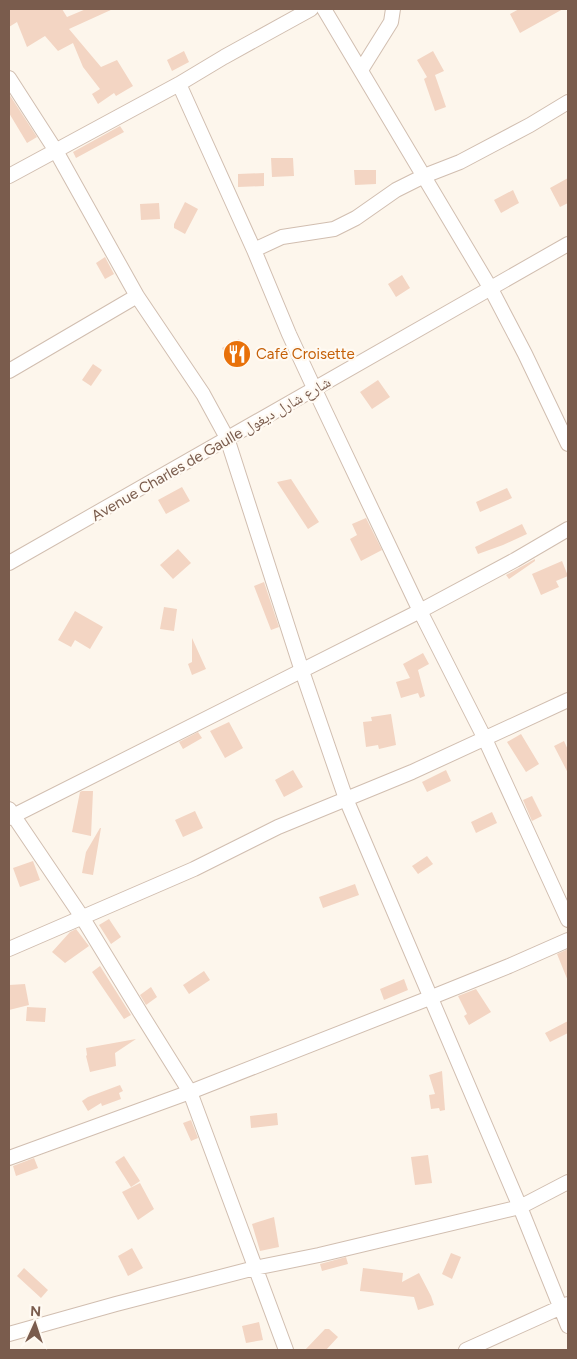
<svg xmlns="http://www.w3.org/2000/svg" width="577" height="1359" font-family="Figtree,'Noto Naskh Arabic',sans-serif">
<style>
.building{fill:#f3d5c3}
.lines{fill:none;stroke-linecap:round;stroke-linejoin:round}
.minor-casing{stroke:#d1beb0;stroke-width:16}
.minor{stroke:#fff;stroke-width:14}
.labels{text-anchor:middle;stroke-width:4.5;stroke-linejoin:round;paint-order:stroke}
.food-label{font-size:15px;fill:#c56008;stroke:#fffaf3;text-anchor:start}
.street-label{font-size:15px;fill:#7a5c4d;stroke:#fffaf3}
</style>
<rect width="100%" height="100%" fill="#fdf6ec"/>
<!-- building -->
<path class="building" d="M9,9H62L67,17L86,9H113L69,29L101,67L117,60L133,86L116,96L114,93L98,104L92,94L100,89L83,67L73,43L58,51L45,36L27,47L17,22L9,27Z
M519,9H563L520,33L510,14Z
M184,51L189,62L172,71L167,60Z
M433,51L444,71L435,75L446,107L435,111L424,79L427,77L417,60Z
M9,94L37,137L27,143L9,113Z
M120,126L124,132L76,158L73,152Z
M271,158H293L294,176L272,177Z
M354,170H376V184L355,185Z
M264,173V186L238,187V174Z
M568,178V203L560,207L550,188Z
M513,190L519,203L501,213L494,200Z
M185,202L198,209L185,234L174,228V224Z
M159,203L160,219L141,220L140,204Z
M105,257L114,274L105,279L96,263Z
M402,275L410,288L396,297L388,284Z
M239,339L249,359L232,368L222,348Z
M93,364L102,370L91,386L82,380Z
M378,380L390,397L372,409L360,392Z
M291,479L319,522L308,529L277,482Z
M182,487L190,501L166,514L158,500Z
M507,488L512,498L480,512L476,502Z
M366,518L382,550L361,561L350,539L357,535L352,524Z
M522,524L527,534L503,545L478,554L475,547Z
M178,549L191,563L173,579L160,565Z
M535,559V561L509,579L506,575Z
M562,561L568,576L556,581L559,587L541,595L532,574Z
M264,582L279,627L271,630L254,586Z
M164,607L177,609L174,631L160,629Z
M75,611L103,627L90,649L75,640L71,647L58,640Z
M192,638L206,669L192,675L188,664L192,662Z
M423,653L429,664L418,670L425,696L420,698L418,693L401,698L396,682L410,678L403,664Z
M391,714L396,745L379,749L378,745L366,747L363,722L372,721L371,717Z
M229,722L243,748L225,758L210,731Z
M198,732L202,738L183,749L179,742Z
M521,734L539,764L526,772L507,742Z
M564,741L568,750V773L554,746Z
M293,770L303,787L284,797L275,780Z
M446,770L451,781L427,792L422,782Z
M82,791H93L91,836L72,832L80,792Z
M532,796L542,816L532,821L523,800Z
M195,811L203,828L183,837L175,820Z
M492,812L497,823L476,833L471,822Z
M100,828H101L93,875L82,873L86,852Z
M427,856L433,864L418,874L412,866Z
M33,861L40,880L20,887L13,868Z
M355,884L359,895L323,908L319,897Z
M109,919L121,937L111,944L99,925Z
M76,929L89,946L65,963L52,952L70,932Z
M568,949V981L557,954Z
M100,966L131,1015L124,1019L92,972Z
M204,971L210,980L189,994L183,985Z
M404,979L408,990L384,1000L380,989Z
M25,984L29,1005L9,1010V985Z
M151,987L157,997L146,1005L140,995Z
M476,989L491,1012L469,1025L464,1016L467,1014L458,996Z
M27,1007L46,1008L45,1022L26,1021Z
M568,1021V1033L550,1042L545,1033Z
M136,1039L115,1053L116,1066L90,1072L86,1056L87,1055L86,1048Z
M442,1071L445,1110L440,1111L439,1108L431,1109L429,1095L435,1094L429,1075Z
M120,1085L123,1091L119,1093L121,1099L102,1106L101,1103L88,1111L82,1101L88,1097Z
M277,1113L278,1125L251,1128L250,1116Z
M191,1120L198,1138L191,1141L183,1123Z
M428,1155L432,1183L415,1185L411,1157Z
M124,1156L140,1181L131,1187L115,1162Z
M34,1158L38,1168L16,1176L13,1166Z
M140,1183L154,1209L138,1220L122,1192Z
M274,1217L279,1247L260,1251L252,1224Z
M132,1248L143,1268L128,1276L118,1256Z
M451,1253L461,1257L452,1279L442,1274Z
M346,1257L348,1264L322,1271L320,1264Z
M24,1268L48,1290L41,1298L17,1276Z
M363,1268L403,1273L402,1282L419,1273L431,1296L434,1305L418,1310L414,1297L360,1291Z
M259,1322L263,1340L246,1343L242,1326Z
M325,1329H329L338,1337L326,1350H305Z"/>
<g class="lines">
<defs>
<path id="minor" d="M324,9L491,289L525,354L568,444
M361,70L391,22L393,9
M9,78L56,151L137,296L203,394L227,438L302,671L346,799L520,1207L568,1326
M179,84L254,250L289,334L315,390L420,611L485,739L568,920
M9,176L179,84L224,57L311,9
M254,250L282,237L334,229L356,218L396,190L424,176L460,162L530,125L568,102
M9,371L137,296
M9,563L568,244
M9,809L82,917L140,1012L190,1092L286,1350
M9,818L420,611L515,560L568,529
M9,949L194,869L278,827L412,772L568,700
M9,1158L190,1092L432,997L509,966L568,940
M9,1334L116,1304L255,1268L319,1255L520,1207L568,1182
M466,1350L568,1304"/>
</defs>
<!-- minor casing -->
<use href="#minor" class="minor-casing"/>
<!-- minor -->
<use href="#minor" class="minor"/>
</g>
<!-- icons -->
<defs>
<symbol id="restaurant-disc" viewBox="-11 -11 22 22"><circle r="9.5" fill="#e8710a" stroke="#fffaf3"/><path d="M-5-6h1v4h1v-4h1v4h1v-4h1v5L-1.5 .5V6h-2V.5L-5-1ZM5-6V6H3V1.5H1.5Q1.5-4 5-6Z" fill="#fff"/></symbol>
</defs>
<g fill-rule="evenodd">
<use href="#restaurant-disc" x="221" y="338" width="32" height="32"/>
</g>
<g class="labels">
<!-- food labels -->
<g class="food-label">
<text x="256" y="359">Café Croisette</text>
</g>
<!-- street labels -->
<g class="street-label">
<text transform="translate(211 449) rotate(-30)" y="5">Avenue Charles de Gaulle شارع شارل ديغول</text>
</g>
</g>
<!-- border -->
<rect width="577" height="1359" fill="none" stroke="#7a5c4d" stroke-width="20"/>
<!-- north arrow -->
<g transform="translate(35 1324) rotate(3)" stroke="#fffaf3" stroke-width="4" paint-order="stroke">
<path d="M0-4L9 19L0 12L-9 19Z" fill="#7a5c4d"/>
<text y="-8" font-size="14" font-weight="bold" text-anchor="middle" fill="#7a5c4d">N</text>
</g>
</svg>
